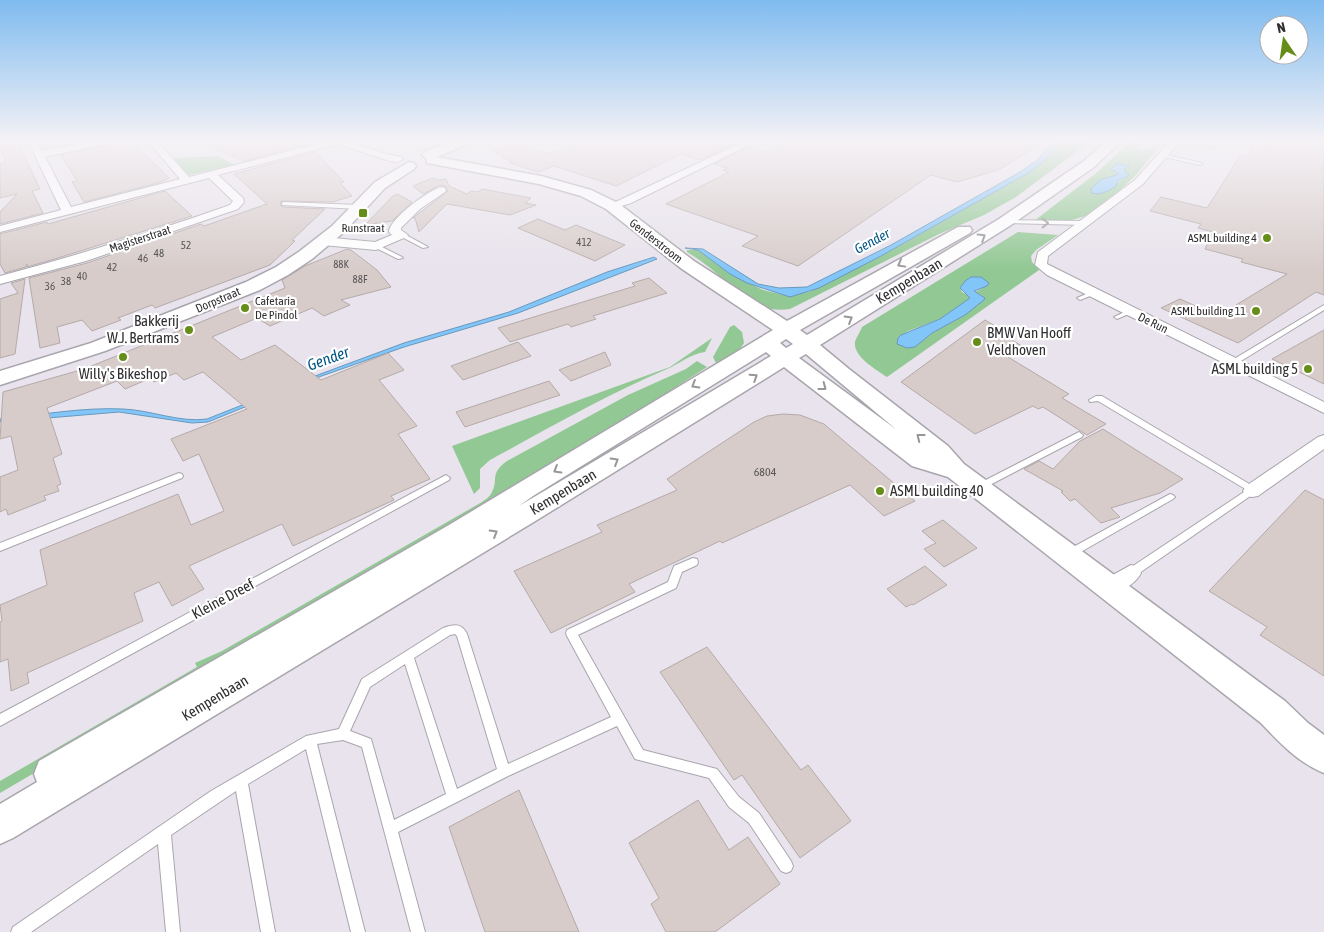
<svg xmlns="http://www.w3.org/2000/svg" width="1324" height="932" font-family="'Asap Condensed',sans-serif">
<style>
.green{fill:#91c893;fill-rule:evenodd}
.water{fill:#82c6f9;stroke:#6998bd}
.building{fill:#d7ccca;stroke:#b4aaa8}
.lines{fill:none;stroke-linecap:round;stroke-linejoin:round}
.lane-casing{stroke:#a9a5ad;stroke-width:2}
.street-casing{stroke:#a9a5ad;stroke-width:2}
.secondary-casing{stroke:#a9a5ad;stroke-width:3}
.lane{fill:#fff;fill-rule:evenodd}
.street{fill:#fff;fill-rule:evenodd}
.secondary{fill:#fff;fill-rule:evenodd}
.oneway{stroke:#989698}
.poi-dot{fill:#678d19;stroke:#fff;stroke-width:2}
.labels{text-anchor:middle;stroke-width:4.5;stroke-linejoin:round;paint-order:stroke}
.far-number-label{font-size:11px;fill:#5a5657}
.far-poi-label{font-size:12px;fill:#302e31;stroke:#fff;text-anchor:end}
.far-street-label{font-size:12px;fill:#302e31;stroke:#fff}
.number-label{font-size:12px;fill:#5a5657}
.far-water-label{font-size:14px;font-style:italic;fill:#005685;stroke:#fff}
.street-label{font-size:15px;fill:#302e31;stroke:#fff}
.poi-label{font-size:15px;fill:#302e31;stroke:#fff;text-anchor:end}
.water-label{font-size:16px;font-style:italic;fill:#005685;stroke:#fff}
</style>
<rect width="100%" height="100%" fill="#e8e3ec"/>
<!-- green -->
<path class="green" d="M1061,141H1091L1016,197L984,215L939,234L790,309C757,314 738,292 716,273C707,265 697,258 687,252V250H698L730,274L763,290L784,295L809,292L905,243L1019,178L1045,160Z
M1131,141H1141L1136,148C1146,152 1152,149 1158,141H1164L1135,176L1118,192L1085,216L1066,222L1034,221L1095,174ZM1116,164L1128,166L1124,170L1128,176C1117,182 1111,192 1097,194L1100,180L1119,174L1111,169Z
M218,156L235,165L189,175L172,158Z
M1018,232L1058,235L1036,250L1031,256L1032,262L1039,270L887,377C877,370 853,357 855,342C856,338 860,332 862,327ZM971,277L983,288L975,292L983,296L965,315L932,333L924,340L898,338L908,331L940,319L969,300L970,297L962,292L960,288L966,281Z
M734,325L742,332L744,343L740,349L716,363L713,357L730,327Z
M712,338L705,352C690,354 681,363 667,369C606,395 549,428 490,460L480,469V488L474,494L452,446L670,367Z
M697,361L707,367C476,517 237,654 0,793V781L197,667L195,663L222,651L482,502C485,500 489,497 491,494C500,479 488,475 507,461L628,395L686,369Z"/>
<!-- water -->
<path class="water" d="M1054,141H1061L1045,160L1030,172L881,256L819,288L790,297L747,283L730,274L698,250L685,248L703,249L758,284L779,288L807,287L891,245L1020,172L1036,161Z
M1120,164L1129,166L1124,170L1129,174L1128,176L1118,181L1116,186L1108,191L1099,194L1092,193L1091,189L1100,180L1119,174L1111,169L1116,164Z
M654,257L657,259L652,261L518,313L404,347L316,378L208,422L192,423L119,412L0,422V419C40,415 83,407 123,409C151,410 180,423 207,419L315,376L404,343L509,312L607,272Z
M971,277H981L989,283L987,286L974,291L985,298L984,300L965,315L932,333L915,347L907,348L897,344L898,338L901,335L940,319L970,298L960,288L965,281Z"/>
<!-- building -->
<path class="building" d="M112,141H132L169,178L161,182L84,202L72,182L77,181L76,179L61,155L105,146Z
M199,141H304L308,144L244,161Z
M583,141H727L736,143L700,160L681,154L616,186L554,166L538,172L510,163L513,162L501,157L504,156L494,151L516,143L549,154Z
M789,141H1046L998,170L957,182L931,175L798,266L742,246L758,236L666,204L729,172L723,170L727,168L714,164L749,147L767,152Z
M1255,142L1265,144L1268,142H1324V295L1316,292L1238,343L1161,308L1180,299L1218,316L1287,274L1241,262L1243,259L1205,249L1213,232L1198,228L1201,224L1150,211L1161,197L1207,208L1240,156L1246,157Z
M19,145L40,189L32,191L43,213L0,224V212L17,194L0,198V164L5,163V160L0,148Z
M315,152L344,182L340,183L352,196L333,202L281,201L280,205L282,207L325,209L292,240L295,241L270,265L155,308L152,305L118,318L121,320L92,331L82,320L57,327L60,343L40,348L29,278L87,263L201,224L204,226L267,204L234,174Z
M433,178L438,180L446,179L449,186L467,194L471,191L478,192L482,189L531,198L525,203L536,205L510,215L447,204L419,232L415,218H413L448,191L445,186L440,185L423,194L413,186Z
M165,191L192,216L58,258L27,267V264L26,267L5,273L0,264V234L47,222L48,224Z
M397,194L412,202L392,221L365,225L392,197Z
M538,219L565,230L576,225L625,245L595,261L518,228Z
M347,249L351,250L377,270L391,287L341,300L350,305L324,316L312,308L270,326L257,318L212,337L241,360L275,345L321,380L388,353L404,370L379,380L417,426L398,434L430,479L391,496L394,500L293,546L282,524L189,566L204,589L172,606L159,582L134,593L143,621L27,673L29,683L11,691L8,659L0,662V622L2,621L0,605L47,585L40,550L178,494L191,525L224,511L199,454L183,461L171,439L247,409L203,372L184,380L176,373L154,382L151,378L125,389L117,381L47,408L62,454L53,458L61,484L57,486L59,491L44,496L46,500L8,515L6,509L0,512V477L18,470L11,436L0,439L3,392L84,369L285,288L282,280L305,266Z
M649,278L667,293L593,316L596,319L571,327L568,324L510,342L498,328L635,286L632,283Z
M25,279L15,354L0,358V299L18,293L11,283Z
M985,320L1000,329L997,331L1027,349L1008,357L1069,394L1062,398L1106,424L1087,435L1043,407L1038,409L1033,406L975,434L901,382Z
M1324,330V384L1272,359Z
M518,342L531,356L463,380L451,366Z
M605,352L611,365L571,381L559,370Z
M549,381L560,395L465,427L456,412Z
M783,414L800,415L824,424L915,501L884,516L850,485L722,543L720,541L629,584L635,592L551,633L514,571L602,532L597,525L677,490L667,479L754,422L767,416Z
M1103,429L1141,453L1183,479L1160,493L1111,508L1120,517L1101,523L1075,499L1070,501L1061,492L1063,491L1024,469L1039,461L1053,469L1080,441Z
M1305,490L1324,500V676L1260,635L1267,627L1209,591Z
M943,520L977,548L944,567L924,549L936,543L922,531Z
M925,566L947,585L913,605L912,604L906,607L887,589Z
M707,647L801,770L808,765L851,821L800,858L742,775L734,780L660,672Z
M519,790L579,932H485L449,827Z
M698,800L729,850L748,837L780,884L715,932H666L651,904L659,898L629,843Z"/>
<g class="lines">
<defs>
<path id="lane" d="M1177,141H1185L1216,148L1214,149L1179,142Z
M1162,154L1202,163V164L1200,165L1160,156V155Z
M284,202L359,205L362,207L359,209L282,205V203Z
M1005,220L1086,221L1089,223L1086,225L1003,223L1002,222Z
M400,234H404L428,247L423,248L400,236Z
M376,244L402,257L403,258L398,259L374,247L373,246Z
M1093,291L1096,293L1095,294L1080,300L1077,298Z
M1324,305V310L1236,364H1233L1229,362Z
M1131,309L1134,311L1133,312L1117,319L1114,317Z
M1241,364H1244L1245,366L1244,368L1231,373L1227,371Z
M1096,396H1102L1256,488L1258,490L1256,492L1135,576L1131,577L1127,576L1126,573L1127,570L1247,490L1098,401L1090,402L1089,400Z
M1079,432L1083,435L1082,437L982,489H976L974,487L976,485Z
M179,473L182,474L183,476L182,478L0,551V543Z
M446,475L450,478L449,480L0,726V714Z
M1170,494L1173,495L1175,497L1173,499L1072,557L1069,558L1066,557L1064,554L1066,551Z
M693,558L697,559L698,562L697,565L682,572L676,588L578,635L643,750L717,769L739,797L759,813L791,861L793,866L791,871L786,873L781,871L749,823L729,807L709,778L635,759L617,726L508,776L398,832L425,932H411L362,747L343,740L317,744L365,932H351L306,749L248,784L275,932H261L236,791L171,835L180,932H166L158,844L31,932H11L13,927L211,791L306,736L339,729L362,679L443,628C454,624 462,623 467,634L508,764L611,717L567,636L566,633L567,630L668,582L674,566ZM455,634L457,636L497,769L457,789L414,658L450,635ZM405,664L446,794L394,820L371,739L350,731L370,687Z"/>
<path id="street" d="M28,141H36L42,151L93,141H110L105,144L45,157L71,207L180,179L148,141H157L189,177L328,141H347L386,154L401,157L403,159L398,162L390,161L338,144L218,175L243,198L244,202L238,209L86,261L0,284V276C78,255 154,232 230,205L233,201L209,178L0,232V226L61,210Z
M745,141H757L631,203L612,209L607,206Z
M1170,141H1180L1143,184L1048,256L1047,264L1324,402V413L1047,275L1035,265L1038,252L1135,180Z
M441,187L445,188L446,190L445,192L420,209L401,228V230L408,235L406,237L376,250L323,245L317,241L323,237L375,242L392,235L389,232C389,219 429,190 441,187Z
M1324,435V449L1258,496L1252,497L1246,496L1243,491L1246,486L1318,437Z
M1131,565L1138,567L1141,573C1135,585 1115,597 1102,593L1099,587L1102,581Z"/>
<path id="secondary" d="M452,141H470L468,144L437,157L541,176L591,190L618,203L694,261L787,321L958,227H970L972,230L970,233L800,330L807,335L999,219L1084,161L1107,141H1121L1094,167L1011,225L820,345L849,369L948,446L964,464L1285,701L1308,723L1324,735V773C1299,763 1280,743 1261,723L948,477L912,466L784,367L537,520L13,838L0,844V804L37,782L34,774L39,761L449,525L773,330L682,269L606,209L581,196L539,184L427,163L426,158L422,155L424,152ZM786,339L793,344L786,348L780,343ZM766,352L771,356L519,506L533,496ZM806,354L897,430L799,358Z
M409,162L414,163L416,166L414,169L385,188L344,232L312,259L288,275L260,290L105,351L0,385V371L91,343L246,282L276,267L300,251L332,226L375,182Z"/>
</defs>
<!-- lane casing -->
<use href="#lane" class="lane-casing"/>
<!-- street casing -->
<use href="#street" class="street-casing"/>
<!-- secondary casing -->
<use href="#secondary" class="secondary-casing"/>
<!-- lane -->
<use href="#lane" class="lane"/>
<!-- street -->
<use href="#street" class="street"/>
<!-- secondary -->
<use href="#secondary" class="secondary"/>
</g>
<!-- one-way arrows -->
<defs><path id="oneway-chevron" d="M-2-3.5L2.5 0L-2 3.5" fill="none" stroke-width="1.6" stroke-linecap="round" stroke-linejoin="round" transform="scale(1.25)"/></defs>
<g class="oneway">
<use href="#oneway-chevron" transform="translate(1045 223) rotate(-1)"/>
<use href="#oneway-chevron" transform="translate(982 237) rotate(-32)"/>
<use href="#oneway-chevron" transform="translate(901 264) rotate(151)"/>
<use href="#oneway-chevron" transform="translate(849 319) rotate(-31)"/>
<use href="#oneway-chevron" transform="translate(754 377) rotate(-33)"/>
<use href="#oneway-chevron" transform="translate(695 385) rotate(149)"/>
<use href="#oneway-chevron" transform="translate(823 387) rotate(37)"/>
<use href="#oneway-chevron" transform="translate(920 437) rotate(-142)"/>
<use href="#oneway-chevron" transform="translate(615 461) rotate(-31)"/>
<use href="#oneway-chevron" transform="translate(557 470) rotate(149)"/>
<use href="#oneway-chevron" transform="translate(494 533) rotate(-31)"/>
</g>
<!-- sky -->
<linearGradient id="sky" x2="0" y2="1"><stop stop-color="#7fbbef"/><stop offset="0.52" stop-color="#f5f2f6"/><stop offset="1" stop-color="#f5f2f6" stop-opacity="0"/></linearGradient>
<rect width="1324" height="271" fill="url(#sky)"/>
<!-- markers -->
<g class="poi-dot">
<rect x="358" y="208" width="10" height="10" rx="2.5"/>
<circle cx="1267" cy="238" r="5"/>
<circle cx="245" cy="308" r="5"/>
<circle cx="1256" cy="311" r="5"/>
<circle cx="189" cy="330" r="5"/>
<circle cx="977" cy="342" r="5"/>
<circle cx="123" cy="357" r="5"/>
<circle cx="1308" cy="369" r="5"/>
<circle cx="880" cy="491" r="5"/>
</g>
<g class="labels">
<!-- far-number labels -->
<g class="far-number-label">
<text x="584" y="246">412</text>
<text x="186" y="249">52</text>
<text x="159" y="257">48</text>
<text x="143" y="262">46</text>
<text x="341" y="268">88K</text>
<text x="112" y="271">42</text>
<text x="82" y="280">40</text>
<text x="360" y="283">88F</text>
<text x="66" y="285">38</text>
<text x="50" y="290">36</text>
</g>
<!-- far-poi labels -->
<g class="far-poi-label">
<text x="363" y="232" text-anchor="middle">Runstraat</text>
<text x="1257" y="242">ASML building 4</text>
<text x="255" y="305" text-anchor="start">Cafetaria<tspan x="255" dy="14">De Pindol</tspan></text>
<text x="1246" y="315">ASML building 11</text>
</g>
<!-- far-street labels -->
<g class="far-street-label">
<text transform="translate(140 239) rotate(-18)" y="4">Magisterstraat</text>
<text transform="translate(656 241) rotate(38)" y="4">Genderstroom</text>
<text transform="translate(218 300) rotate(-23)" y="4">Dorpstraat</text>
<text transform="translate(1153 323) rotate(26)" y="4">De Run</text>
</g>
<!-- number labels -->
<g class="number-label">
<text x="765" y="476">6804</text>
</g>
<!-- far-water labels -->
<g class="far-water-label">
<text transform="translate(872 241) rotate(-28)" y="5">Gender</text>
</g>
<!-- street labels -->
<g class="street-label">
<text transform="translate(909 281) rotate(-31)" y="5">Kempenbaan</text>
<text transform="translate(563 492) rotate(-31)" y="5">Kempenbaan</text>
<text transform="translate(223 599) rotate(-28)" y="5">Kleine Dreef</text>
<text transform="translate(215 698) rotate(-31)" y="5">Kempenbaan</text>
</g>
<!-- poi labels -->
<g class="poi-label">
<text x="179" y="326">Bakkerij<tspan x="179" dy="17">W.J. Bertrams</tspan></text>
<text x="987" y="338" text-anchor="start">BMW Van Hooff<tspan x="987" dy="17">Veldhoven</tspan></text>
<text x="1298" y="374">ASML building 5</text>
<text x="123" y="379" text-anchor="middle">Willy's Bikeshop</text>
<text x="890" y="496" text-anchor="start">ASML building 40</text>
</g>
<!-- water labels -->
<g class="water-label">
<text transform="translate(328 358) rotate(-20)" y="6">Gender</text>
</g>
</g>
<!-- north arrow -->
<g transform="translate(1284 40) rotate(347)"><circle r="24" fill="#ffffff" stroke="#acabad"/>
<path d="M0-4L9 19L0 12L-9 19Z" fill="#678d19"/>
<text y="-8" font-size="14" font-weight="bold" text-anchor="middle" fill="#302e31">N</text>
</g>
</svg>
